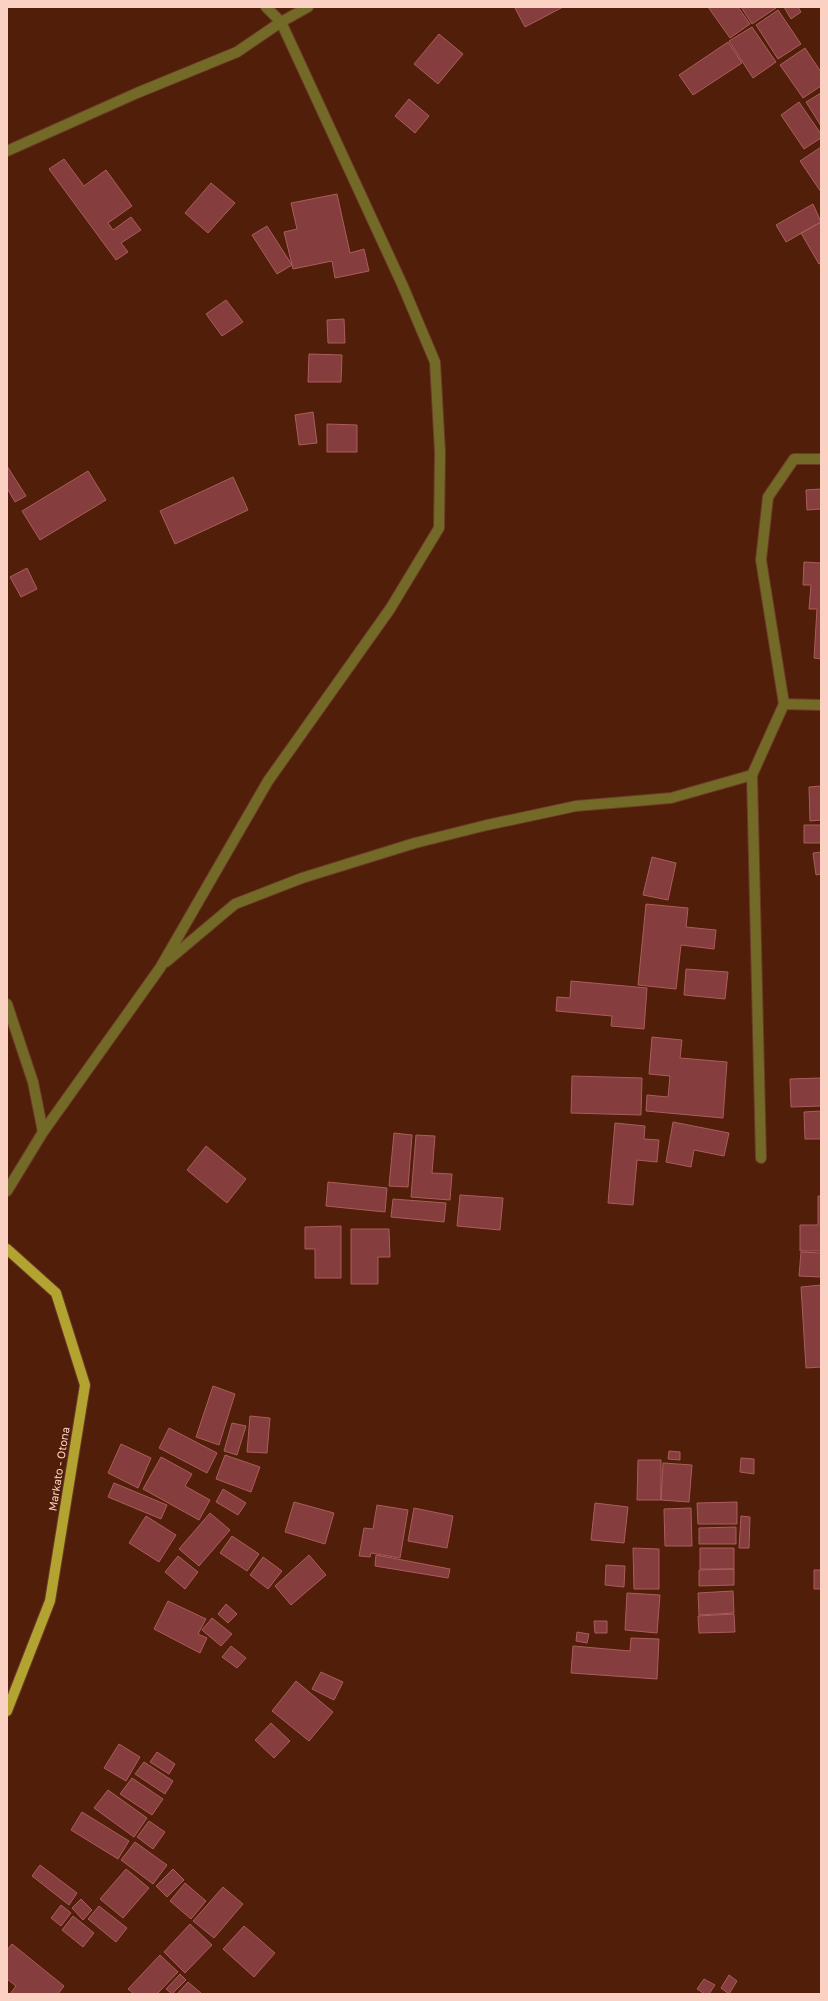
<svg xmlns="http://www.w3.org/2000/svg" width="828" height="2001" font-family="'Golos Text',sans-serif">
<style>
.building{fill:#863d3e;stroke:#aa5d5c}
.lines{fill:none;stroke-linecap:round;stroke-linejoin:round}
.minor-casing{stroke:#6b3b27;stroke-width:12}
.major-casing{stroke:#6b3b27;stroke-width:12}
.minor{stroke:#746a28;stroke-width:10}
.major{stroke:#b3a431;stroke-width:10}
.labels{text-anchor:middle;stroke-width:3.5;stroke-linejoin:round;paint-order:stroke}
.street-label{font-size:11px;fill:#fad1c2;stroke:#501e09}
</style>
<rect width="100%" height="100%" fill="#501e09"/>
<!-- building -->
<path class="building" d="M517,7H563L525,27L515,8Z
M708,7H738L750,24L730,38Z
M741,7H775L776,8L752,24Z
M784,7H798L801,12L791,19Z
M778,10L801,44L778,59L756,25Z
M752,27L776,62L753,78L729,41Z
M439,34L463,54L438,84L414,64Z
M728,42L742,63L693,95L679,75Z
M805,48L821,72V86L803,98L780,65Z
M821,93V126L806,102Z
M409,99L429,116L415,133L395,116Z
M799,102L821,134V138L804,149L781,115Z
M821,147V192L800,161Z
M64,159L84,186L106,170L132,206L108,223L113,230L131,217L141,230L121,243L128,252L116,260L49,169Z
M211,183L235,203L208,233L185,213Z
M337,194L350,253L364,249L369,271L335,278L332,261L293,269L284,232L297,229L291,203Z
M813,204L821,222L786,242L776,225Z
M821,222V263L819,264L801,233Z
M267,226L292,265L277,274L252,235Z
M226,300L243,322L222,336L206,314Z
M344,319L345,343H328L327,320Z
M309,354L342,355L341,382H308Z
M313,412L317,443L299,445L295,415Z
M327,424L357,425V452H327Z
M7,466L26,496L15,502L7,488Z
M88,471L106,500L40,540L22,511Z
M233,477L248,510L175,544L160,511Z
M821,489V509L807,510L806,490Z
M804,562L821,563V659L814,658L817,609H809L811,585H803Z
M27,568L37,589L21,597L10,577Z
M821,786V820L810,821L809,787Z
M804,825H821V843H804Z
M821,852V874L816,875L813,853Z
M652,857L676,863L668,900L643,895Z
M646,904L688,908L686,927L716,930L714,949L681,945L676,989L638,985Z
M686,969L728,972L725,999L684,995Z
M571,981L647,988L644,1029L611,1026L612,1016L556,1011L557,997L570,998Z
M652,1037L682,1040L680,1058L727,1062L723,1118L646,1111L647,1095L668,1097L670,1076L649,1074Z
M572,1076L642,1078L641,1115L571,1113Z
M821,1078V1106L791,1107L790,1079Z
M821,1111V1139H805L804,1112Z
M673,1122L729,1133L724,1156L694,1150L691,1167L666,1162Z
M615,1123L645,1126L644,1139L659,1140L657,1162L637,1160L633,1205L608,1203Z
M394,1133L412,1135L408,1187L389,1186Z
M416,1135L435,1136L432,1173L452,1174L450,1200L411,1197Z
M206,1146L246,1179L227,1203L187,1170Z
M328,1182L387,1188L385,1212L326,1206Z
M460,1195L503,1198L500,1230L457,1226Z
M818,1196H821V1251H800V1225H818Z
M393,1199L446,1203L444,1222L391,1217Z
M341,1226V1278H315V1249H305V1227Z
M351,1229H389L390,1257H378V1284H351Z
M801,1252L821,1253V1277L799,1276Z
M821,1285V1367L806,1368L801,1287Z
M213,1386L235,1394L219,1445L196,1437Z
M250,1416L270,1418L267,1453L247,1452Z
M232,1423L246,1426L237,1455L224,1451Z
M169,1428L217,1453L207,1473L159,1448Z
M121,1444L151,1458L138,1488L108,1473Z
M669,1451L680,1452V1460L668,1459Z
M225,1455L260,1467L251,1492L216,1479Z
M161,1457L192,1474L185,1486L210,1500L199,1520L143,1489Z
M741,1458L754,1459V1474L740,1472Z
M638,1460H661V1500H637Z
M663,1463L692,1465L689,1502L661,1500Z
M114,1483L167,1505L161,1519L108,1497Z
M223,1489L246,1503L238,1515L216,1502Z
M294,1502L334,1513L325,1544L285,1532Z
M737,1502V1524H698L697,1503Z
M595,1503L628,1507L624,1543L591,1540Z
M377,1505L408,1510L400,1558L371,1553L370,1557L359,1556L364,1528L373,1529Z
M414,1508L453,1516L447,1548L408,1541Z
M691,1508L692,1546H665L664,1509Z
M210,1513L230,1530L199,1566L179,1549Z
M146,1516L176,1535L159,1562L129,1543Z
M741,1516L750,1517L749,1548H739Z
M736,1527V1544H699V1528Z
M232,1536L259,1554L247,1571L220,1553Z
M633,1548L659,1549V1589H634Z
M700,1548H734V1569H700Z
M309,1555L326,1575L291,1605L275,1586Z
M376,1555L450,1569L448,1578L375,1566Z
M178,1556L198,1572L185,1589L165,1572Z
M263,1557L282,1571L268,1589L250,1575Z
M606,1565L625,1566L624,1587L605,1585Z
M734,1569V1585L699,1586V1570Z
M814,1570H821V1589H814Z
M733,1591L734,1613L699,1615L698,1593Z
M627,1593L660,1595L657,1633L625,1630Z
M168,1601L206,1619L198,1634L207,1638L200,1653L154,1629Z
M226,1604L237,1614L228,1623L218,1614Z
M734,1614L735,1632L699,1633L698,1616Z
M212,1618L232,1634L221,1646L202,1630Z
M594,1621H607V1633H595Z
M577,1632L589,1634L587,1643L576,1641Z
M631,1638L659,1639L657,1679L571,1673L573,1646L630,1651Z
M231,1646L246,1658L237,1668L222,1657Z
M321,1672L343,1682L334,1700L312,1689Z
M296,1681L333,1712L309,1741L272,1711Z
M271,1723L290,1741L274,1758L255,1740Z
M119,1744L140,1757L126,1781L104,1768Z
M157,1752L175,1764L169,1774L150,1762Z
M144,1762L173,1781L165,1794L135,1774Z
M132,1778L163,1799L152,1815L120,1794Z
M108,1790L147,1818L134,1837L94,1808Z
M82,1812L129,1841L118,1859L71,1830Z
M149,1821L165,1832L153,1849L137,1837Z
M135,1842L167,1865L153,1884L121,1860Z
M40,1865L77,1893L69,1905L32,1876Z
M126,1869L149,1888L123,1918L100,1899Z
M173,1869L184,1880L167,1897L156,1886Z
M185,1883L206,1901L191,1919L170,1901Z
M223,1887L243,1904L214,1938L193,1921Z
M81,1899L92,1910L83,1920L72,1908Z
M61,1905L71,1913L61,1926L51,1918Z
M99,1906L127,1928L116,1942L88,1919Z
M73,1916L94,1933L83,1947L62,1930Z
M190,1924L212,1945L185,1973L164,1952Z
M244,1926L275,1953L254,1977L223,1949Z
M12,1944L64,1986L58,1994H10L16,1986L7,1979V1950Z
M160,1955L178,1972L157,1994H134L128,1989Z
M180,1974L186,1980L172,1994L166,1989Z
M729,1975L737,1981L729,1994L721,1988Z
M704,1979L715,1985L709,1994H705L697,1989Z
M188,1982L202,1994H177Z"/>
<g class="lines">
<defs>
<path id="minor" d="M7,151L137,93L237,52L281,22L308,7
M784,704L821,705
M166,962L235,904L302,878L415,843L487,825L576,806L671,798L752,775
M7,1004L33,1082L43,1132
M761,1158L752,775L784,704L761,560L768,497L794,459H821
M7,1191L43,1132L160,968L268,781L390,609L439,528L440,452L435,362L402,284L281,22L266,7"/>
<path id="major" d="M7,1249L56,1293L85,1385L50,1601L7,1711"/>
</defs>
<!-- minor casing -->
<use href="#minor" class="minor-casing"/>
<!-- major casing -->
<use href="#major" class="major-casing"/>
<!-- minor -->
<use href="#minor" class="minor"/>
<!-- major -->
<use href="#major" class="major"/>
</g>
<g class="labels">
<!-- street labels -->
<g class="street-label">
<text transform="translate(59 1469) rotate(-81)" y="4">Markato - Otona</text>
</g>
</g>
<!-- border -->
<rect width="828" height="2001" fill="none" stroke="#fad1c2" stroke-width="16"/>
</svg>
